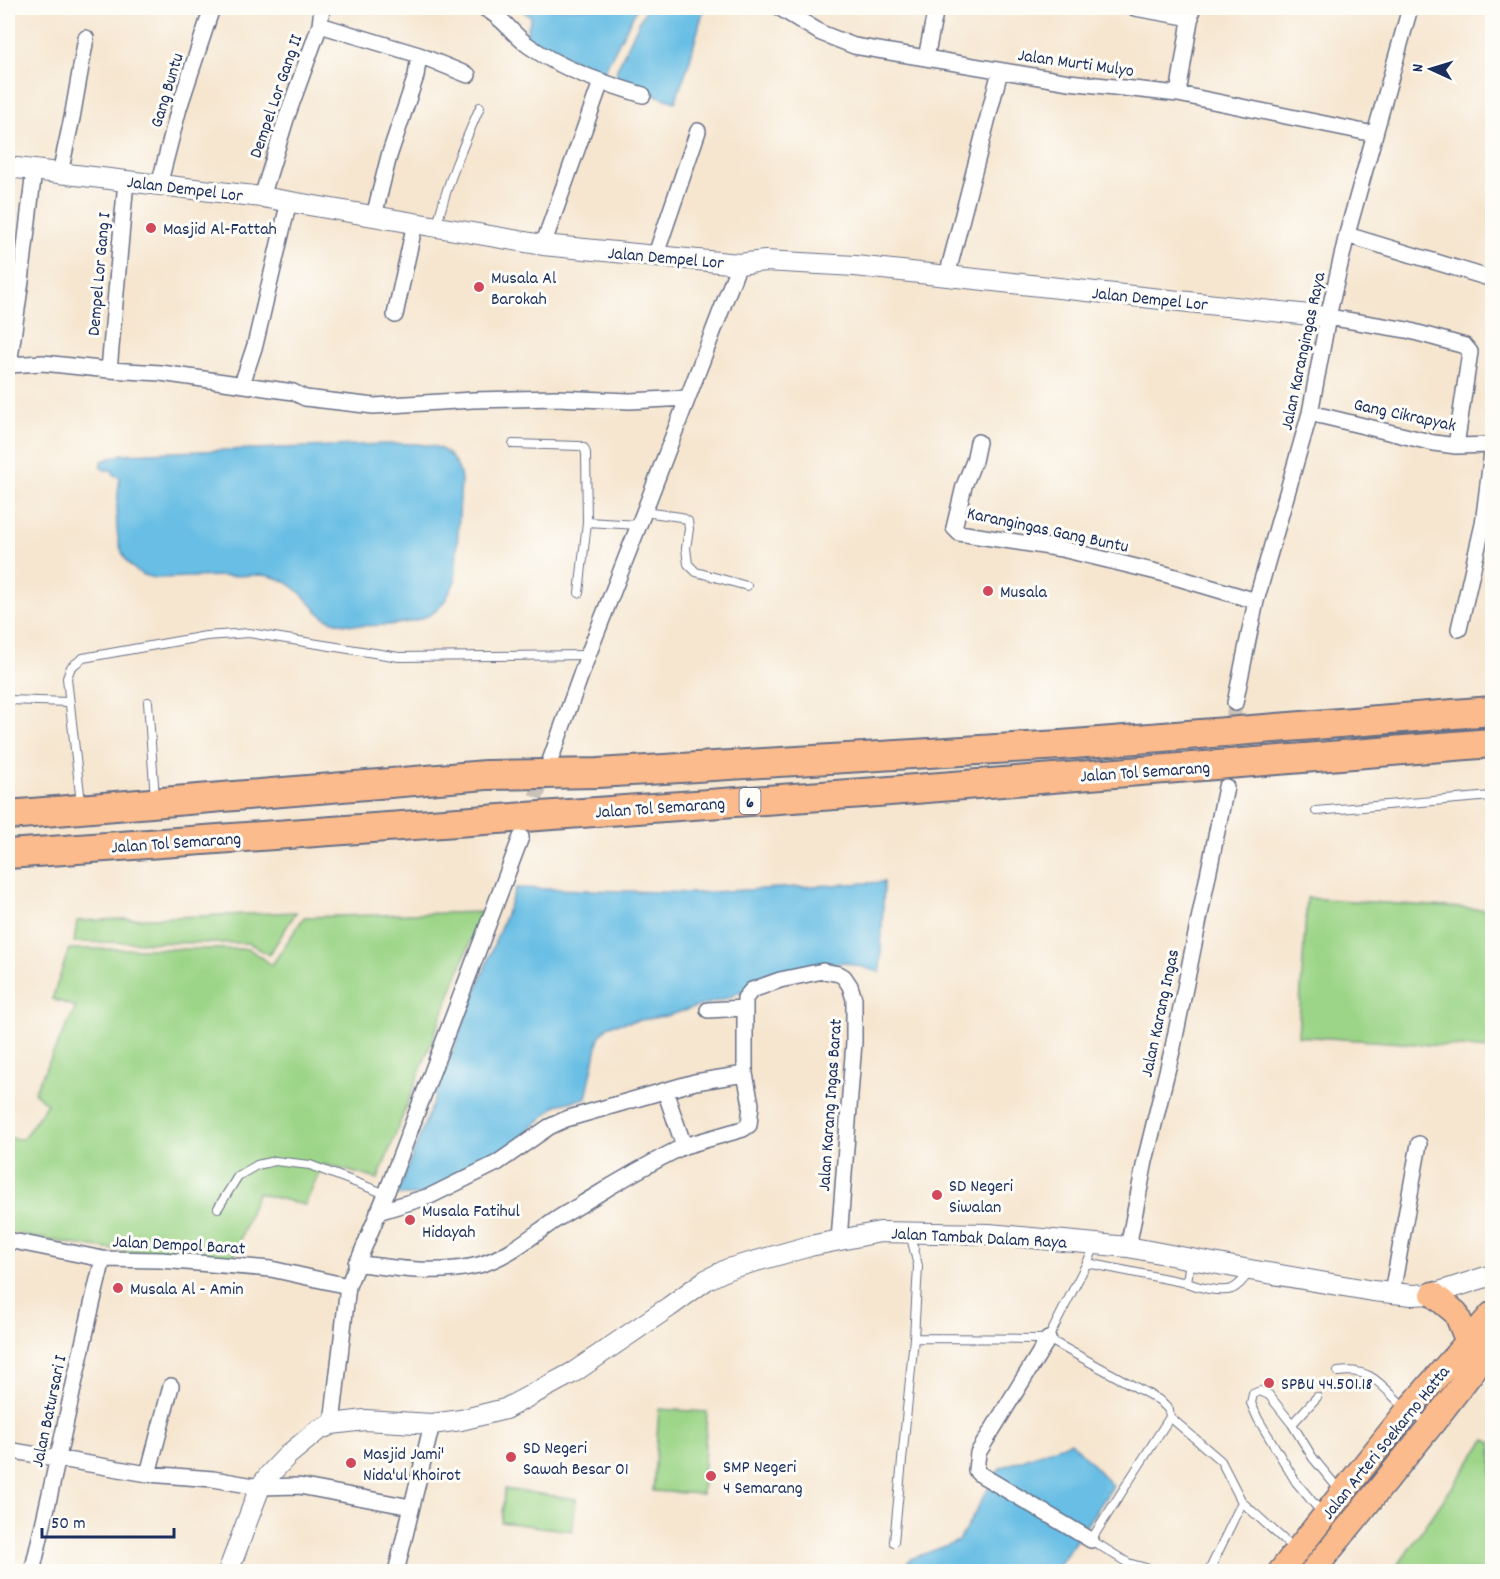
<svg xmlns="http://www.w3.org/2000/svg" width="1500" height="1579" font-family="Dekko,sans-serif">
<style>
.green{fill:#9dd588;stroke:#5c8273;stroke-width:1.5}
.water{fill:#67bee4;stroke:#4176a1;stroke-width:1.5}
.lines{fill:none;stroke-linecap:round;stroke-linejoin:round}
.minor-tunnel{stroke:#cac1b9;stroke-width:15;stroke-dasharray:15 8;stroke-linecap:butt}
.service-casing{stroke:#686f86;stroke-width:10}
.minor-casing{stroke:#686f86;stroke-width:18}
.tertiary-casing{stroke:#686f86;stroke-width:22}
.primary-casing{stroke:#686f86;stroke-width:27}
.motorway-casing{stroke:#686f86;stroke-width:32}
.service{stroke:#fff;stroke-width:8}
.minor{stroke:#fff;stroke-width:15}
.tertiary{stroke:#fff;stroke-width:20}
.primary{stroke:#fbbb8c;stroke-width:24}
.motorway{stroke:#fbbb8c;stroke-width:28}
.poi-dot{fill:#d1495b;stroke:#fdfcf7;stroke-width:2}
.labels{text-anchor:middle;stroke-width:6;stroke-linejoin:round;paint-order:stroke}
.shield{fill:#fdfcf7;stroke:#5f6c8c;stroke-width:1.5}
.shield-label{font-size:16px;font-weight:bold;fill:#1b2f5e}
.street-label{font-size:18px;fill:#1b2f5e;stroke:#fdfcf7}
.poi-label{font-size:18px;fill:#1b2f5e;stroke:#fdfcf7;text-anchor:start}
</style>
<rect width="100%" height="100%" fill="#fdfcf7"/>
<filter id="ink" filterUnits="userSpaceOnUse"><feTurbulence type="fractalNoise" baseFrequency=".0167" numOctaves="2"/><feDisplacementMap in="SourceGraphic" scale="12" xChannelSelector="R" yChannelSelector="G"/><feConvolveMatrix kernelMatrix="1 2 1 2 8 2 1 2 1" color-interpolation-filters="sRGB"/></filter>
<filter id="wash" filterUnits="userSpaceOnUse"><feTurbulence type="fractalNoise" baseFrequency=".008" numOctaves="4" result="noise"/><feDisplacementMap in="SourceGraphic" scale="24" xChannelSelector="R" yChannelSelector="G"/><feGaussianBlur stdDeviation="1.35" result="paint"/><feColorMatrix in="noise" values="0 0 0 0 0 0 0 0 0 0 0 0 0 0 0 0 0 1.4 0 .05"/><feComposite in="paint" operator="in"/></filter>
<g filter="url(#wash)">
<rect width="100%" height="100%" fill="#f6e6d0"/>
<!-- green -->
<path class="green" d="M1307,898L1492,910V1049L1298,1036Z
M296,912L269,955L249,943L74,942L77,921Z
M482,912L378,1179L323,1164L305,1205L257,1193L232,1262C156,1256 82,1248 8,1232V1138L23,1139L47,1104L34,1092L76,1007L52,999L69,949H249L272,965L304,917Z
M659,1409L707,1412L702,1494L653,1491Z
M1485,1440L1492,1443V1571H1394Z
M505,1489L576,1499L572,1531L501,1522Z"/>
<!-- water -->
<path class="water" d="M523,8H637L603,73L525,39L531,17L522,10Z
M646,8H704L689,63L675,102L616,81L617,69Z
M359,445C383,445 412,441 436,447C450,451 460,467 461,480L455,581C449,594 443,607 431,614C408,627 349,630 326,618C319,614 315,608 309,602C295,586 284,578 263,575L156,578C151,577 146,576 142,574C109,559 116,506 120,477L114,475L112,470H105L100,467L102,461L123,454Z
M884,882L880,972L844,962L783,972L727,998L666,1016L609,1025L599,1037L586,1098L557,1105L494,1161L421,1195H397L516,888L695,893Z
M1071,1442L1113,1486L1055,1571L902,1572L910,1559L959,1541L1000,1468Z"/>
</g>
<g filter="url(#ink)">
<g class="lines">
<!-- minor-tunnel -->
<path class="minor-tunnel" d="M1228,769L1235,703
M527,819L546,772"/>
<defs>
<path id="service" d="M437,226C446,185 463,146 480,107
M513,444L580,446L584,448L586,453L587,522L579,593
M644,512L681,517L688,521L689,529L686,548L688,564L696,572L747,586
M587,522L639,525
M8,700L68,702
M148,702L155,798
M81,803L67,678L71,667L83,658L206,636L249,633L399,657L588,655
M1316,811L1492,796
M218,1208L238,1176L257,1165L275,1161L310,1165L386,1194
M910,1233L918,1266L914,1338
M1190,1260L1187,1283C1198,1287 1220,1293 1232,1289C1239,1286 1245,1278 1249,1272
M1087,1263L1187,1283
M1048,1339L1159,1400L1169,1410L1170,1417L1091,1540L1128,1563L1160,1572
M1338,1372C1375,1366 1384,1391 1409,1411C1415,1415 1422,1419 1429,1424
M1317,1397L1292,1424L1313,1458L1341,1492
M1170,1417L1221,1461L1242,1502L1209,1571L1206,1572
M1292,1424L1269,1395L1260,1391L1253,1394L1251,1403L1258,1419L1296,1482L1321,1512
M1242,1502L1294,1549
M894,1542L914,1338L1048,1339L1096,1245"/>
<path id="minor" d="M484,8C503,17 512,34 529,46C563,70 604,83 643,95
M780,8L821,33L854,46L1069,82L1178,94L1374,134
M1135,8L1191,18
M320,25L419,55L468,75
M926,58L936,8
M1178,94L1192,8
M60,173L72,118L86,38
M159,185L179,108L212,8
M262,197L286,119L320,25L322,8
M374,216L389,156L416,76L419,55
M1347,235L1492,279
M543,245L601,82
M655,257L698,131
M947,276L1000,71
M395,315L415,223
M1328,317L1407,330L1465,346L1470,352L1456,446
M8,365L43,363L109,370L161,373L293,392L305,398L374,406L473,400L556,398L630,401L687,398
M9,365L21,281L34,170
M109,370L126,181
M242,384L255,345L289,201
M1310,413L1434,443L1456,446L1492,445
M978,442L974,461L964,486L954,528L959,533L1062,549L1165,574L1256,601
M1459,629L1483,524L1492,452
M1235,703L1256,601L1310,413L1328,317L1347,234L1410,8
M546,772L588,655L644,512L739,264
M708,1010L744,1008
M665,1091L684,1146L743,1129L749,1125L751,1104L745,1074
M378,1212L430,1196L497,1163L549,1127L566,1119L695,1082L745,1074V998L752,990L780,980L823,971L839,974L844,977L850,986L854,999V1042L839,1240
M8,1240L103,1259L161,1260L271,1269L348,1286
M1128,1247L1145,1161L1173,1047L1226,787
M356,1263C397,1269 438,1275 479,1265C510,1256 531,1236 557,1219C566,1213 576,1208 585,1202C617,1182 650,1163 684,1146
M1392,1293L1419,1144
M1048,1339L978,1453L976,1470L978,1473L1091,1540
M332,1424L348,1286L386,1194L521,837
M8,1450L148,1474L213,1479L260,1487L299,1486L411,1507
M148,1474L171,1386
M32,1572C57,1468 77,1363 103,1259
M396,1572L432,1424"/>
<path id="tertiary" d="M8,167L262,197L543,245L739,264L765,261L855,266L1328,317
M228,1572L260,1487L269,1475L288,1455L317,1431L332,1424L365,1420L432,1424L461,1420L505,1409L574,1372L669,1307L706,1280L728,1269L810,1246L880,1232L989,1234L1128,1247L1250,1270L1373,1291L1412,1295L1433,1294L1492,1275"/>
<path id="primary" d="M1433,1294L1456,1313L1468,1342
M1280,1572L1408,1410L1492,1314
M1312,1572L1431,1425L1492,1346"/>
<path id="motorway" d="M8,815L486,775L598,773L1061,745L1492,711
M8,854L877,792L1492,743"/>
</defs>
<!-- service casing -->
<use href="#service" class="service-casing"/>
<!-- minor casing -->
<use href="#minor" class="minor-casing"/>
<!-- tertiary casing -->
<use href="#tertiary" class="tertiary-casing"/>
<!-- primary casing -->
<use href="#primary" class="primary-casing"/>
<!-- motorway casing -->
<use href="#motorway" class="motorway-casing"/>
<!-- service -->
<use href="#service" class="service"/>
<!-- minor -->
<use href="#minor" class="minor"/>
<!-- tertiary -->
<use href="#tertiary" class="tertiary"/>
<!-- primary -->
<use href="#primary" class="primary"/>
<!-- motorway -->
<use href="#motorway" class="motorway"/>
</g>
</g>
<!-- markers -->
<g class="poi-dot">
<circle cx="151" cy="228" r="6"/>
<circle cx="479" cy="287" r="6"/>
<circle cx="988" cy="591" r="6"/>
<circle cx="937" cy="1195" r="6"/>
<circle cx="410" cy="1220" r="6"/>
<circle cx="118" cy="1288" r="6"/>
<circle cx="1269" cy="1383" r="6"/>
<circle cx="511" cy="1457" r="6"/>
<circle cx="351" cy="1463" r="6"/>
<circle cx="711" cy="1476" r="6"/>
</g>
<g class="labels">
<!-- shield labels -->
<rect class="shield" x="739.5" y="788" width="21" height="26" rx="4.5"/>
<g class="shield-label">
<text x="750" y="807">6</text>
</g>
<!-- street labels -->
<g class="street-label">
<text transform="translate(1076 62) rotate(8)" y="6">Jalan Murti Mulyo</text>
<text transform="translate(166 90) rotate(-73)" y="6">Gang Buntu</text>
<text transform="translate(275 96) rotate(-71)" y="6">Dempel Lor Gang II</text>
<text transform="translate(185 188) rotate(7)" y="6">Jalan Dempel Lor</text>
<text transform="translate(666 257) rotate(5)" y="6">Jalan Dempel Lor</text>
<text transform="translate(98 274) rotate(-85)" y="6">Dempel Lor Gang I</text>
<text transform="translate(1150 298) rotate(6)" y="6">Jalan Dempel Lor</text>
<text transform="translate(1302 351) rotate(-78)" y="6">Jalan Karangingas Raya</text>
<text transform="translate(1405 414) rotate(12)" y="6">Gang Cikrapyak</text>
<text transform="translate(1048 529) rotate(12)" y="6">Karangingas Gang Buntu</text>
<text transform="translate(1145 771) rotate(-4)" y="6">Jalan Tol Semarang</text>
<text transform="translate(660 807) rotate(-4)" y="6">Jalan Tol Semarang</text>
<text transform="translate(176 842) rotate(-4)" y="6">Jalan Tol Semarang</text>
<text transform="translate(1159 1013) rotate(-78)" y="6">Jalan Karang Ingas</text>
<text transform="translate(829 1105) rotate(-86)" y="6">Jalan Karang Ingas Barat</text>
<text transform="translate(979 1237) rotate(3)" y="6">Jalan Tambak Dalam Raya</text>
<text transform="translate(179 1244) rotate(3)" y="6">Jalan Dempol Barat</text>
<text transform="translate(48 1411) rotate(-78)" y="6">Jalan Batursari I</text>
<text transform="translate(1385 1442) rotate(-51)" y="6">Jalan Arteri Soekarno Hatta</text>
</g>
<!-- poi labels -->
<g class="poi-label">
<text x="163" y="234">Masjid Al-Fattah</text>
<text x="491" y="283">Musala Al<tspan x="491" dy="21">Barokah</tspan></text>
<text x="1000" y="597">Musala</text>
<text x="949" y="1191">SD Negeri<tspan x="949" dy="21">Siwalan</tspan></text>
<text x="422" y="1216">Musala Fatihul<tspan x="422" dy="21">Hidayah</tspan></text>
<text x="130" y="1294">Musala Al - Amin</text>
<text x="1281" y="1389">SPBU 44.501.18</text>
<text x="523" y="1453">SD Negeri<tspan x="523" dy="21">Sawah Besar 01</tspan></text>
<text x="363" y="1459">Masjid Jami'<tspan x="363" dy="21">Nida'ul Khoirot</tspan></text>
<text x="723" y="1472">SMP Negeri<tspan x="723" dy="21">4 Semarang</tspan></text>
</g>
</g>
<!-- margin -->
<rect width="1500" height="1579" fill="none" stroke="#fdfcf7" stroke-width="30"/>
<!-- north arrow -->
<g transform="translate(1431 69) rotate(274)" stroke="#fdfcf7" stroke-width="4.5" paint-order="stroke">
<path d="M0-4.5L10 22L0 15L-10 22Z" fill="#1b2f5e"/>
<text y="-9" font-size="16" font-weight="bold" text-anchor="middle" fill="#1b2f5e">N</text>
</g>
<!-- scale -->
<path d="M42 1528v9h132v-9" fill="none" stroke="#1b2f5e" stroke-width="3"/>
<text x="51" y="1528" font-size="18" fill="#1b2f5e" stroke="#fdfcf7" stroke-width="4.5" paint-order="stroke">50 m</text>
</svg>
